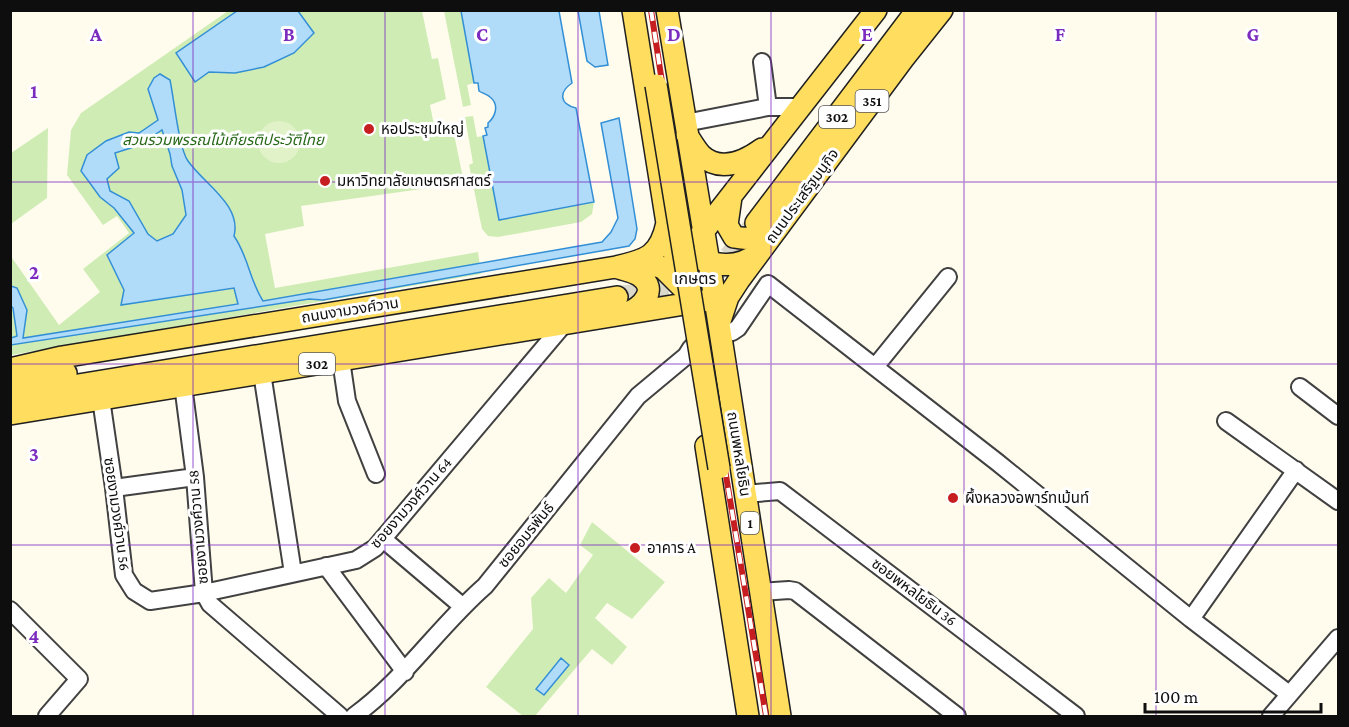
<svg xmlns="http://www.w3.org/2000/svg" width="1349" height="727" font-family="'Crimson Pro','Noto Sans Thai',serif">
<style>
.green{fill:#d0ecb5}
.pitch{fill:#e2f2c8}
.water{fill:#b0dcfa;stroke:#338fd5;stroke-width:1.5;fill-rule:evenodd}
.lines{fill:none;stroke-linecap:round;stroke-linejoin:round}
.major-tunnel{stroke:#dbd8cc;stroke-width:21;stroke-dasharray:21 10;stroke-linecap:butt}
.minor-casing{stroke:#414141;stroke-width:20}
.major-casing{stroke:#1f1f1f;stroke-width:24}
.minor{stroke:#fff;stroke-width:16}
.major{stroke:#ffdd5e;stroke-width:21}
.rail-casing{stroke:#c61e20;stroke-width:6}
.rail{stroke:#fff;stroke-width:4;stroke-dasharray:11;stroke-linecap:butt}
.major-bridge-casing{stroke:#1f1f1f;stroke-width:24;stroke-linecap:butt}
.major-bridge{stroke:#ffdd5e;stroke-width:21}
.grid{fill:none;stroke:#7b2cbf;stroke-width:1.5;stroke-opacity:0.55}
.poi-dot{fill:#c61e20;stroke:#fff;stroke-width:2}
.labels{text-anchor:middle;stroke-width:6;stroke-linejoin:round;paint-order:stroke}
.shield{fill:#fff;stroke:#565656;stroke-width:1.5}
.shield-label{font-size:14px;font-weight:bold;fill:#0e0e0e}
.poi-label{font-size:15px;fill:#0e0e0e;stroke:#fff;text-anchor:start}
.park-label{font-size:15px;font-style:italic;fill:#28691a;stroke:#fff}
.street-label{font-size:15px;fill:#0e0e0e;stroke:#fff}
.neighbourhood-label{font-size:16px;fill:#0e0e0e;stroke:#fff}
.grid-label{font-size:20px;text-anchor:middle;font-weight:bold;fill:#7b2cbf;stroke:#fff;stroke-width:6;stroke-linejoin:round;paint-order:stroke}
</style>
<rect width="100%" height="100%" fill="#fffcee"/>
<!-- green -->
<path class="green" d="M228,11H422L432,59L438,58L446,99L430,105L434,125L452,124L464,183L301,206L304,226L265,234L275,288L478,252L481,274L11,355L10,255L59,325L100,292L83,269L129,233L117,216L103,225L67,175L71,130L81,113Z
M444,11H461L474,83L467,85L471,105L463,107Z
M473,116L477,137L483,136L499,220L594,202L592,214L581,222L498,237L488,236L482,229L469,165L473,163L465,117Z
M48,128L47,198L11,224V153Z
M592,522L665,582L632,619L607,603L595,618L627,647L612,665L592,649L535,716H523L486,687L533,629L531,598L549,578L566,593L593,555L580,545Z"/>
<!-- pitch -->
<path class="pitch" d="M258 142a21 21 0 1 1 42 0a21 21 0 1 1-42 0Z"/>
<!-- water -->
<path class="water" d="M237,11H298L314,33L294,53L264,67L235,73L209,72L195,82L176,53Z
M461,11H559L572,83C559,92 559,104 576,108L594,202L499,220L483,136L487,135L485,128L488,127V123C495,117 500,105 490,97C487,94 482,93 479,91L478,83H474Z
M578,11H599L608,65L595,67L587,61Z
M160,74L170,80C174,99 179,149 188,161C204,184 242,205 234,236C249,258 249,279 263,301L602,242L611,232L618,218L601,123L619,118L637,229L635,239L629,246L323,300L309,299L11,345V338L17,336L13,308L11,306V286L17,288L27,310L23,338L238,304L234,288L121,305L124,290L107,255L134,233L114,208L100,197L81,171L87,155L106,141L129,132L139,133L158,120L148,89L154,78ZM162,130L170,154L172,166L182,190L186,215L173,234L157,241L148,234L129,201L110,191L107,179L119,168L115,153L140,145Z
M561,658L569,665L544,695L536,689Z"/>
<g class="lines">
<!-- major-tunnel -->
<path class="major-tunnel" d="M617,297L695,285L719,269L754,226"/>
<defs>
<path id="minor" d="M762,62L768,107
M685,123L768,107H800
M719,334L732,332L738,328L768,284L997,462L1191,619L1289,694
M341,360L347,401L376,474
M875,367L948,277
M262,373L293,573
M183,385L195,477L204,593L210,604L340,716
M1300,387L1338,416
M101,399L114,488L124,575L134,591L150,601L204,593L356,560L375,548L564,324
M1226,421L1338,501
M114,488L195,477
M745,494L780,491L1076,716
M383,539L462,606
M326,566L405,672
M760,592L789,590L795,591L957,716
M10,610L79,679L47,716
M1191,619L1296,470
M354,716C404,680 438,627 485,586L638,396L686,356L691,348
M1271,716L1338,638"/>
<path id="major" d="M633,10L667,223L676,261
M667,10L715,299L780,716
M687,135C691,141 696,150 701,155C720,173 744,162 762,149
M731,197L727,225L734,237C754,240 758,241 774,227
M756,223L917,10
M699,237L876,10
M696,257C716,267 739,268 757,254
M642,261L663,268L696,301
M616,267C623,270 633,271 640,276C659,290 642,307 627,313
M720,321L728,297L739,280L903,59L942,10
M10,369L62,357L616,267C647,260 660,256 667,223
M10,383L66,373
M10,399L66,387L617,297
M10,414L709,300
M706,446L748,716"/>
</defs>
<!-- minor casing -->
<use href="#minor" class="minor-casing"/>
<!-- major casing -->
<use href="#major" class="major-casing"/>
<!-- minor -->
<use href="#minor" class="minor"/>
<!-- major -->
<use href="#major" class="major"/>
<defs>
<path id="rail" d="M651,10L678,187L766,716"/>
</defs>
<!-- rail casing -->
<use href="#rail" class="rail-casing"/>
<!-- rail -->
<use href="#rail" class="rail"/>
<defs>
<path id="major-bridge" d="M656,85L719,468"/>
</defs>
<!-- major-bridge casing -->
<use href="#major-bridge" class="major-bridge-casing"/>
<!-- major-bridge -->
<use href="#major-bridge" class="major-bridge"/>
</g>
<!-- grid -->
<path class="grid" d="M193,10V716M385,10V716M578,10V716M771,10V716M964,10V716M1156,10V716M10,182H1338M10,364H1338M10,545H1338"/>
<!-- markers -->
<g class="poi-dot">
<circle cx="369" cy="129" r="6"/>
<circle cx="325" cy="181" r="6"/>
<circle cx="953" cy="498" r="6"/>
<circle cx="635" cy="548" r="6"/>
</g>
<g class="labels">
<!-- shield labels -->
<g class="shield">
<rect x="855.5" y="90" width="33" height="22" rx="4.5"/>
<rect x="819" y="106" width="36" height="22" rx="4.5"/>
<rect x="299" y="353" width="36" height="22" rx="4.5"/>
<rect x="741" y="512" width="18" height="22" rx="4.5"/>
</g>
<g class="shield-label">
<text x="872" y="106">351</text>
<text x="837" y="122">302</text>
<text x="317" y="369">302</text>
<text x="750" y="528">1</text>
</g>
<!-- poi labels -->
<g class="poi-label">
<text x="381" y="134">หอประชุมใหญ่</text>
<text x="337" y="186">มหาวิทยาลัยเกษตรศาสตร์</text>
<text x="965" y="503">ผึ้งหลวงอพาร์ทเม้นท์</text>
<text x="647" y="553">อาคาร A</text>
</g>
<!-- park labels -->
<g class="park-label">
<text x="223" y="145">สวนรวมพรรณไม้เกียรติประวัติไทย</text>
</g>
<!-- street labels -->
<g class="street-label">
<text transform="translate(802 196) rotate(-54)" y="5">ถนนประเสริฐมนูกิจ</text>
<text transform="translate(350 310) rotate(-9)" y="5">ถนนงามวงศ์วาน</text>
<text transform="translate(739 454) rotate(81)" y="5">ถนนพหลโยธิน</text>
<text transform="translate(411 503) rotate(-49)" y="5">ซอยงามวงศ์วาน 64</text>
<text transform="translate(117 514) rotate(82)" y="5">ซอยงามวงศ์วาน 56</text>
<text transform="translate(198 527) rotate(-95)" y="5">ซอยงามวงศ์วาน 58</text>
<text transform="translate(526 535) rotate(-51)" y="5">ซอยอมรพันธ์</text>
<text transform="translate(914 592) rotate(37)" y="5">ซอยพหลโยธิน 36</text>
</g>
<!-- neighbourhood labels -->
<g class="neighbourhood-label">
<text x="695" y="284">เกษตร</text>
</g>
</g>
<g class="grid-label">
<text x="96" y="41">A</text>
<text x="289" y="41">B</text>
<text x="482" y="41">C</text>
<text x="674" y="41">D</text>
<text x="867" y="41">E</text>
<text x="1060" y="41">F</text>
<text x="1253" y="41">G</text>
<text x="34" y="98">1</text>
<text x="34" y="279">2</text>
<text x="34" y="461">3</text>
<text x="34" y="643">4</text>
</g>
<!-- border -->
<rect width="1349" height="727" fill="none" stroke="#0e0e0e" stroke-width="24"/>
<!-- scale -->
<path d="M1145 703v9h176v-9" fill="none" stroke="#0e0e0e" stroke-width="3"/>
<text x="1154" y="703" font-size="18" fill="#0e0e0e" stroke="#ffffff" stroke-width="4.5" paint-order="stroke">100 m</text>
</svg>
